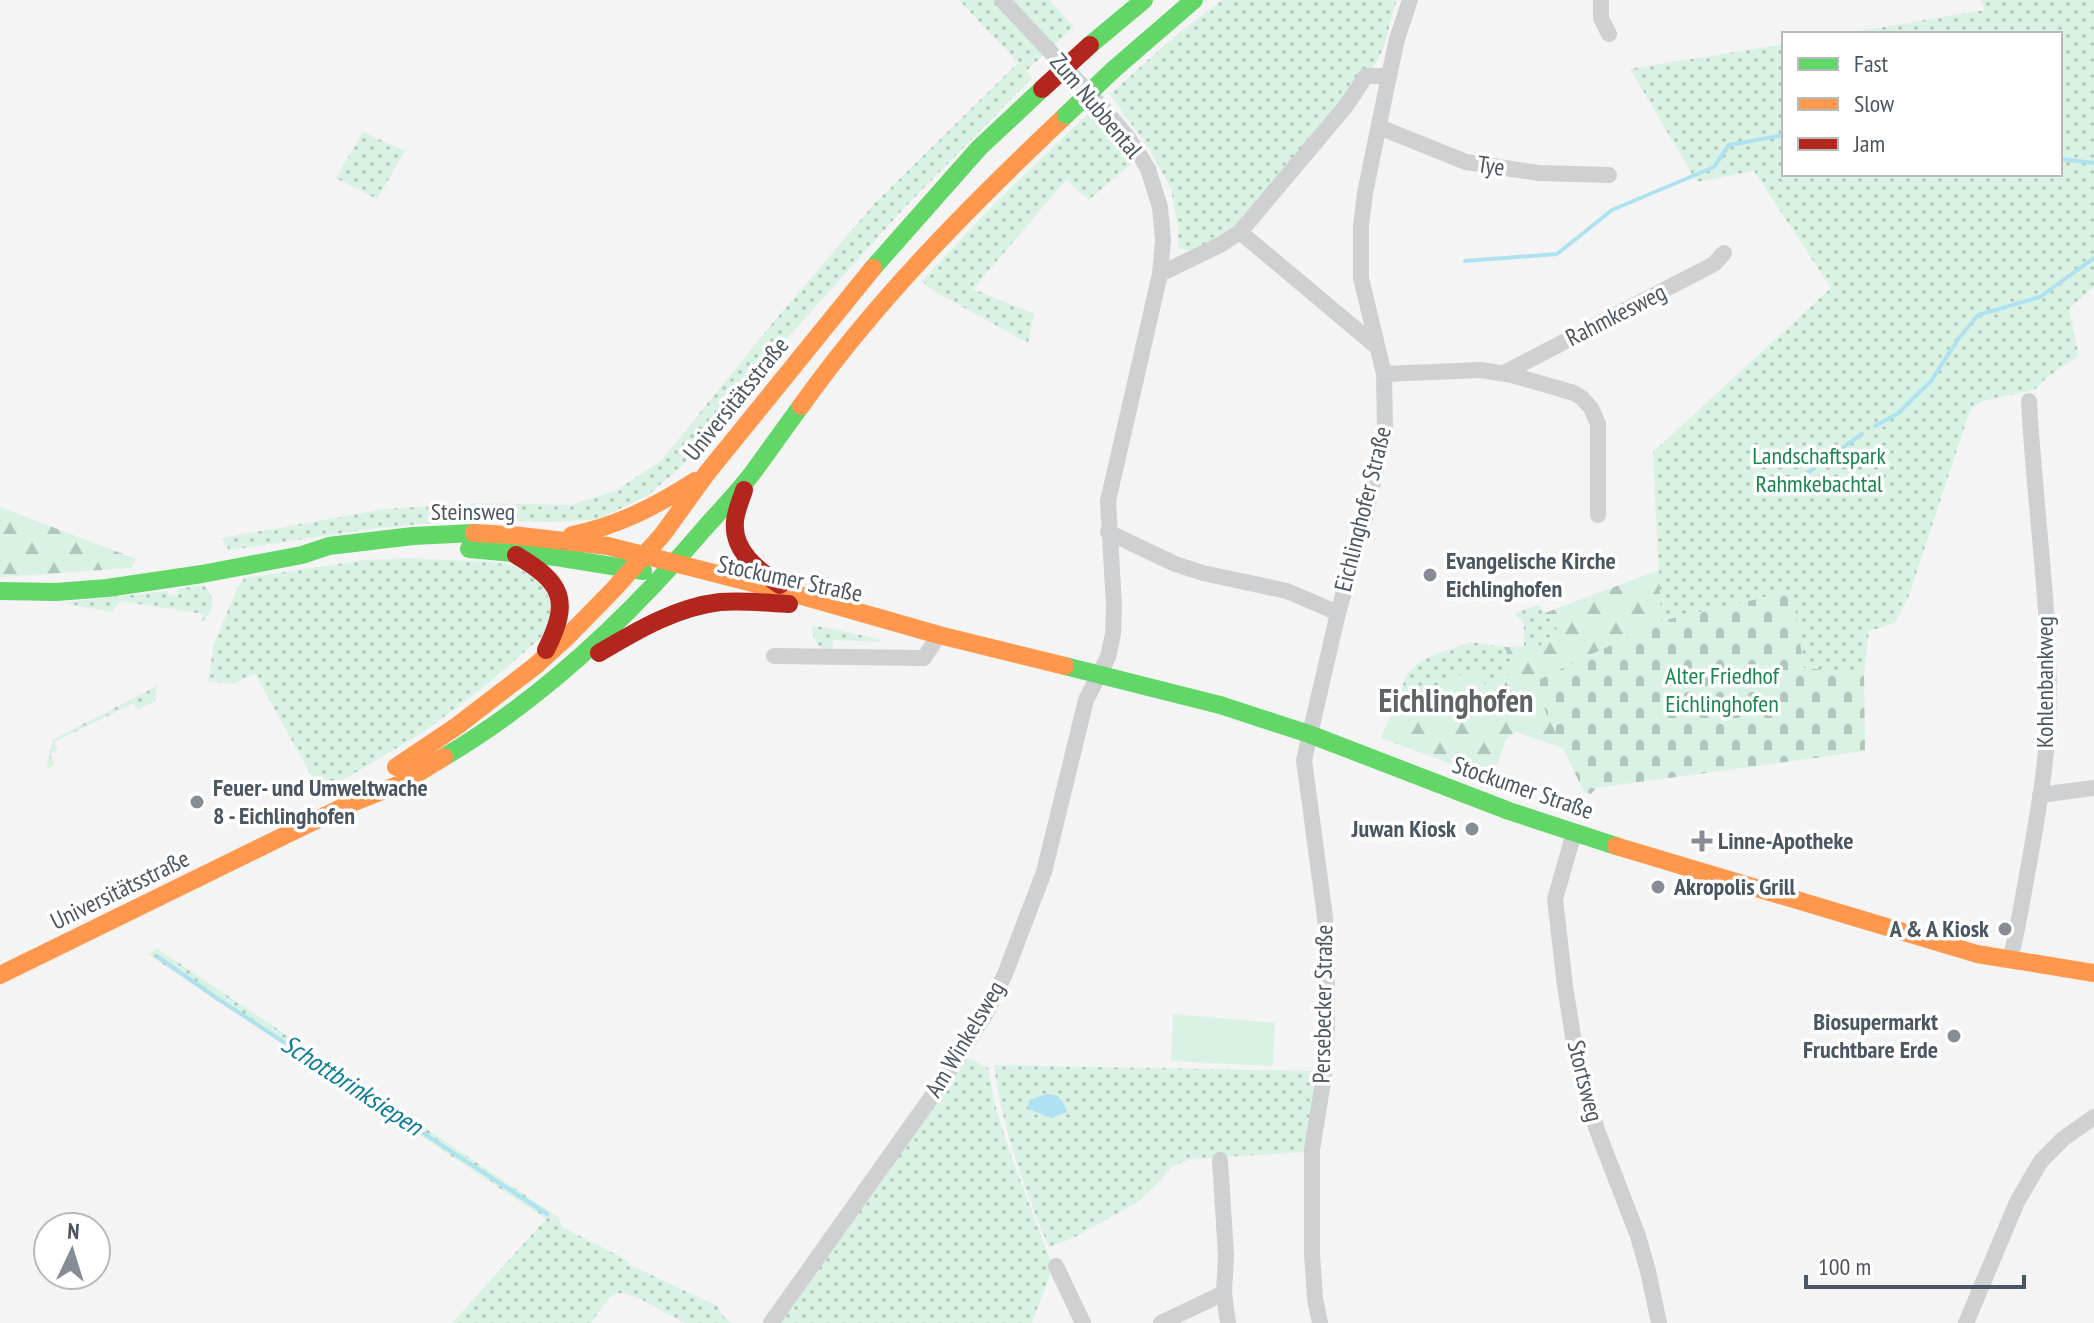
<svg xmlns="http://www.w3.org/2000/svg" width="2094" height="1323" font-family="'PT Sans Narrow',sans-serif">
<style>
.green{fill:url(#green-dots)}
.forest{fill:url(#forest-firs)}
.cemetery{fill:url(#cemetery-stones)}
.pitch{fill:#d9f2e3}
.water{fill:#aee2f0}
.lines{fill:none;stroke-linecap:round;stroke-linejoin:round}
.stream{stroke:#aee2f0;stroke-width:4}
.street{stroke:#ced0d2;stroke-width:16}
.fast{stroke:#63d668;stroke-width:18}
.slow{stroke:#ff974d;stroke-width:18}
.jam{stroke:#b3261e;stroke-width:18}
.fast-bridge{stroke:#63d668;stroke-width:18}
.jam-bridge{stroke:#b3261e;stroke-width:18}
.poi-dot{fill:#868d94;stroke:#fff;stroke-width:3}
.labels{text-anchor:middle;stroke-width:7;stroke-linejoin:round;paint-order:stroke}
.street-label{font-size:24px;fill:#4a5661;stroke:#fff}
.park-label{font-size:24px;fill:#17864f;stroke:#fff}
.poi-label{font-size:24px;font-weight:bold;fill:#4a5661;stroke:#fff;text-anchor:start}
.water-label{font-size:26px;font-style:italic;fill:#0c7c9b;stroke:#fff}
.district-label{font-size:32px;font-weight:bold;fill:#5f6368;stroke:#fff}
</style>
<defs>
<pattern id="green-dots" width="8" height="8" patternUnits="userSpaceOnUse" patternTransform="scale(2)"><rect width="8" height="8" fill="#d9f2e3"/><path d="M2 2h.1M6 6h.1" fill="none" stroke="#b2c7bb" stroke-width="1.8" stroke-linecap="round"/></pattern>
<pattern id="forest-firs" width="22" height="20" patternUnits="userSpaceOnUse" patternTransform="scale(2)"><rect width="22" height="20" fill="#d9f2e3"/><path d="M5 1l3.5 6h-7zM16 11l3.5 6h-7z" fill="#b2c7bb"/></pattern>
<pattern id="cemetery-stones" width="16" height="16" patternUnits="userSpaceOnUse" patternTransform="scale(2)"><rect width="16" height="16" fill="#d9f2e3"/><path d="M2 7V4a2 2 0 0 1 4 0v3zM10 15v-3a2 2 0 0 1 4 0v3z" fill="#b2c7bb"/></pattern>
</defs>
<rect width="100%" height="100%" fill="#f4f4f4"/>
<!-- green -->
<path class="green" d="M959,0H1049L1074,27L1026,71L1032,78L903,209L783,343L691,458L647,496L598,519L552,522L453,521L377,528L229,550L221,538L385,509L480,503L570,505L615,491L661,461L776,319L875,203L1018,63Z
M1222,0H1397C1386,27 1389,56 1364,75L1233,232L1191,251L1178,248V228L1171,188L1149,149L1110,94L1182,30Z
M1981,0H2094V286L2069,309L2079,356L2046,378L2034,390L1982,401L1970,410L1909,595L1895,623L1869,631L1864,673L1804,669L1792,591L1661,621L1653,452L1831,288L1754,171L1697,182L1630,69L1784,44V174H2060V34H1842L1985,10Z
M1088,114L1117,139L1131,164L1089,200L1066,180L973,289L1034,314L1028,343L932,290L922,281L996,202Z
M363,132L405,151L377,199L336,178Z
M409,558L489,562L513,565L542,582L553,608L544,635L485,686L422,733L321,793L255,674L232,684L208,681L214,643L238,587L245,578L364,560Z
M203,585C216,595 215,612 201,622L204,614L120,601L112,612L68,604L67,602L168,591L169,595L178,594L177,589Z
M1539,605L1558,630L1540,646L1524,647V623L1515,615L1520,611Z
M812,625L880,639V642L833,640L832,651C816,648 813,641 812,625Z
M1471,642L1504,647L1516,671L1447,705L1438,686L1415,693L1402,691C1405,657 1446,652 1471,642Z
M157,686L155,701L138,710L134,703L54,742L58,750L50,754L55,765L47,769L49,752L54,739Z
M155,949H158L558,1217L562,1227L627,1260L630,1265L717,1306L721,1314L732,1323C718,1323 700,1323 687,1323C670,1319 633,1288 616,1294C606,1298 597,1315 591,1323H452L546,1219L152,957L149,955Z
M963,1056L988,1068L995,1105L1010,1153L1053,1267L1032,1323H783L777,1321Z
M994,1065L1318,1071L1306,1152L1191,1159L1172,1166L1160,1181L1138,1202L1073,1238L1049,1247C1024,1190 1002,1127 994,1065Z"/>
<!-- forest -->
<path class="forest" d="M0,507L136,559L132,568L0,577Z
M1659,570L1661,621L1532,683L1565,749L1516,732L1506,739L1492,779L1381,738L1402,691L1415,693L1438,686L1448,705L1516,671L1504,647L1540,646L1558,630L1545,613Z"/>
<!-- cemetery -->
<path class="cemetery" d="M1792,591L1804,668L1864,673L1865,751L1596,788L1591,794L1584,792L1532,683L1661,621Z"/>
<!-- pitch -->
<path class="pitch" d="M1476,667L1486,686L1447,705L1438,686Z
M1173,1014L1275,1023L1273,1066L1171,1061Z"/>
<!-- water -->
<path class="water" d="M1047,1094L1058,1096L1064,1104L1067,1112L1051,1118L1028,1109L1029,1100Z"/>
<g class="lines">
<!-- stream -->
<path class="stream" d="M2060,159L2094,163
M1465,261L1557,254L1612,210L1714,167L1729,145L1784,135
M1875,426L1897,414L1931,381L1959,338L1978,315L2040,297L2094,258
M1789,486L1862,434
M158,957L218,999L547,1214"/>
<!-- street -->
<path class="street" d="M1601,0V18L1609,34
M1379,127L1466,162L1539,173L1609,175
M1240,232L1376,346
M1160,274L1220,245L1240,232L1346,106L1366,76H1389
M1504,373L1714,264L1724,253
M1384,374L1481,370L1512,375L1574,393L1582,398L1591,408L1598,424V515
M1108,532L1175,564L1203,573L1287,591L1338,613
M774,656L924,658L939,635
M2040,795L2094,788
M1574,833L1555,899L1565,986L1576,1055L1586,1095L1597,1130L1638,1236L1648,1271L1659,1323
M2010,960C2018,929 2023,896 2029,864C2039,808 2049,751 2049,694C2049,596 2034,498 2029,401
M1220,1160L1226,1255L1224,1293L1228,1323
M1056,1266L1083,1323
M771,1323L940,1085L986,1013L1005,974L1044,872L1086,700L1108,657L1113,634L1114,606L1108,501L1160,274L1163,240L1160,207L1148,169L1139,154L1126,135L1102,107L1002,0
M1161,1323L1224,1293
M1320,1323L1315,1299L1312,1253V1150L1324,1076L1327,1029V954L1325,917L1304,760L1338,613L1365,517L1385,429L1384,374L1361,278V226L1365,193L1389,76L1397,39L1410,0
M1966,1323L2017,1202L2041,1161L2064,1138L2094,1117"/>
<!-- fast -->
<path class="fast" d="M1090,45L1144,0
M1113,70L1194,0
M873,268L979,148L1042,89
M469,549L556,557L643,571
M0,591L56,592L107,588L202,574L302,555L329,546L413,536L474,533
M1065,666L1220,705L1309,734L1509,811L1616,846
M444,757C544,698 628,618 703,530C719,512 736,494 751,475C768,452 784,429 801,406"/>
<!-- slow -->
<path class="slow" d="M801,406C877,299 971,205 1066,115
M474,533L512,535L608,546L792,593L939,635L1065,666
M572,535C618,526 656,506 695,481
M396,767L457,726L535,666L567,637L613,590L663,534L707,473L873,268
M1616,846L1977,954L2094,973
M0,975L347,805L400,784L444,757"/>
<!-- jam -->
<path class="jam" d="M744,490C741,500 736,510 735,521C732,551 758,570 780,585
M516,555C563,583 571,600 546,650
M599,653C636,631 676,607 720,602C743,600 766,603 789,604"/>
<!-- fast-bridge -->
<path class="fast-bridge" d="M1066,115L1113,70"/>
<!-- jam-bridge -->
<path class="jam-bridge" d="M1042,89L1090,45"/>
</g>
<!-- markers -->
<g class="poi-dot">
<circle cx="1430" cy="575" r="8"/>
<circle cx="197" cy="802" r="8"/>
<circle cx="1472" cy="829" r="8"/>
<path d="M1698 829h8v8h8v8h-8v8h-8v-8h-8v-8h8z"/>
<circle cx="1658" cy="887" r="8"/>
<circle cx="2005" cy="929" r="8"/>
<circle cx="1954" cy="1036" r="8"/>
</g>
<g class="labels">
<!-- street labels -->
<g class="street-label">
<text transform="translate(1096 106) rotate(50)" y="8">Zum Nubbental</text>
<text transform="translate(1491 166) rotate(8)" y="8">Tye</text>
<text transform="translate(1616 315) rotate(-27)" y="8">Rahmkesweg</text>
<text transform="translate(736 399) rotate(-51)" y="8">Universitätsstraße</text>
<text transform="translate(1363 509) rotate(-76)" y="8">Eichlinghofer Straße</text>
<text x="473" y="520">Steinsweg</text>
<text transform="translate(790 579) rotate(12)" y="8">Stockumer Straße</text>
<text transform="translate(2045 682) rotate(-90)" y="8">Kohlenbankweg</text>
<text transform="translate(1523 788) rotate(19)" y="8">Stockumer Straße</text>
<text transform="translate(120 890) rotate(-26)" y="8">Universitätsstraße</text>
<text transform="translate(1323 1004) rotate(-89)" y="8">Persebecker Straße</text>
<text transform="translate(965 1039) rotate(-59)" y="8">Am Winkelsweg</text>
<text transform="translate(1585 1081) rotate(76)" y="8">Stortsweg</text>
</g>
<!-- park labels -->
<g class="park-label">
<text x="1819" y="464">Landschaftspark<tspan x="1819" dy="28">Rahmkebachtal</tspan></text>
<text x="1722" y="684">Alter Friedhof<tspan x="1722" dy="28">Eichlinghofen</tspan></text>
</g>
<!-- poi labels -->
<g class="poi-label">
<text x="1446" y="569">Evangelische Kirche<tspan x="1446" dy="28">Eichlinghofen</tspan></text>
<text x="213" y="796">Feuer- und Umweltwache<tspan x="213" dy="28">8 - Eichlinghofen</tspan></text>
<text x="1456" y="837" text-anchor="end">Juwan Kiosk</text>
<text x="1718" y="849">Linne-Apotheke</text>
<text x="1674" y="895">Akropolis Grill</text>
<text x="1989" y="937" text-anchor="end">A &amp; A Kiosk</text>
<text x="1938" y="1030" text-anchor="end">Biosupermarkt<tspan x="1938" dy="28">Fruchtbare Erde</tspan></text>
</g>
<!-- water labels -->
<g class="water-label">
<text transform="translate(352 1085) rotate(33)" y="9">Schottbrinksiepen</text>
</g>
<!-- district labels -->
<g class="district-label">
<text x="1456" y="712">Eichlinghofen</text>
</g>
</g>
<!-- legend -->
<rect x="1782" y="32" width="280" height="144" fill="#ffffff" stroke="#b7bbc0" stroke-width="2"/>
<rect x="1798" y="58" width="40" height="12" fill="#63d668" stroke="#b7bbc0" stroke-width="2"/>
<text x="1854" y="72" font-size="24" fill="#4a5661">Fast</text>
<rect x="1798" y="98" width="40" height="12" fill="#ff974d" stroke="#b7bbc0" stroke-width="2"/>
<text x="1854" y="112" font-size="24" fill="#4a5661">Slow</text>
<rect x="1798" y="138" width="40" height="12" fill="#b3261e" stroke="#b7bbc0" stroke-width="2"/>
<text x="1854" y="152" font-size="24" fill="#4a5661">Jam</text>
<!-- north arrow -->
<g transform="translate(72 1251) rotate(4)"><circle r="38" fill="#ffffff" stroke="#b7bbc0" stroke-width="2"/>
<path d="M0-6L14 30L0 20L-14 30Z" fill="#868d94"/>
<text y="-12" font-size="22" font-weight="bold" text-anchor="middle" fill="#4a5661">N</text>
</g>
<!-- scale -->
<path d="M1806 1275v12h218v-12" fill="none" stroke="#4a5661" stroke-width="4"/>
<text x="1818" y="1275" font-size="24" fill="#4a5661" stroke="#ffffff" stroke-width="6" paint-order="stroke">100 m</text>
</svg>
